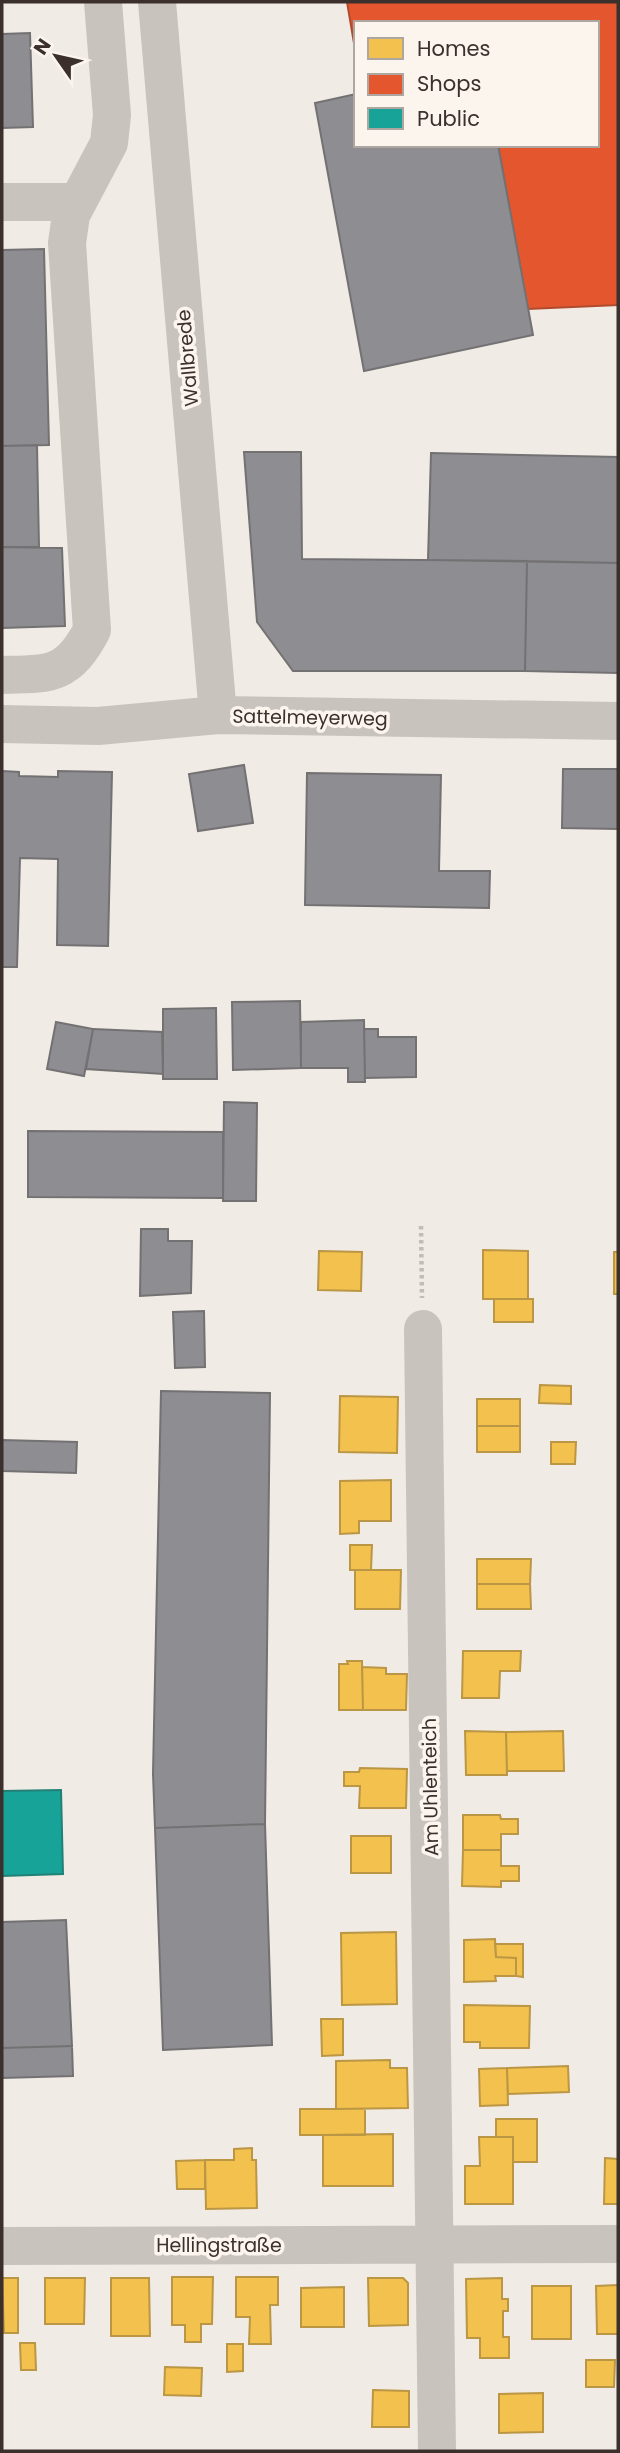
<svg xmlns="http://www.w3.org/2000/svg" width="620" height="2453" font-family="Poppins,sans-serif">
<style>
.homes{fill:#f2c14e;stroke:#bb9644;stroke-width:2}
.shops{fill:#e4572e;stroke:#b14b2d;stroke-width:2}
.public{fill:#17a398;stroke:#228077;stroke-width:2}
.industry{fill:#8d8d92;stroke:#747173;stroke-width:2}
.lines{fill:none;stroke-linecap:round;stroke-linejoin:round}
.path{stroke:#c2bbb6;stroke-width:4.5;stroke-dasharray:3.5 3.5;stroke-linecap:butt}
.minor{stroke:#c9c3be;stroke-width:38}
.labels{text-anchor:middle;stroke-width:7;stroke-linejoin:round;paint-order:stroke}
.street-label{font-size:19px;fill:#3b302b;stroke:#fbf5ee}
</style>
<rect width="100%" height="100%" fill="#f0ebe5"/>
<!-- homes -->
<path class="homes" d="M483,1250L528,1251V1299H483Z
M319,1251L362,1252L361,1291L318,1290Z
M614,1252H618V1294H614Z
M494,1299H533V1322H494Z
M540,1385L571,1386V1404L539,1403Z
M340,1396L398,1397L397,1453L339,1452Z
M477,1399H520V1426H477Z
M477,1426H520V1452H477Z
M551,1442H576L575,1464H551Z
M391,1480V1521H359V1533L340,1534V1481Z
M350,1545H372L371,1570H350Z
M477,1559H531L530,1584H477Z
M355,1570H401L400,1609H355Z
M477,1584H530L531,1609H477Z
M463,1651H521L520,1671H500L499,1698H462Z
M347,1661H362L363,1710H339V1664H348Z
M362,1667L386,1668V1674H407L406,1710H363Z
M465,1731L506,1732L507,1775H466Z
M563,1731L564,1771H507L506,1732Z
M360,1768L407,1769L406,1808H359L360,1786H344V1772H359Z
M463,1815H500L501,1819H518V1834H501V1850H463Z
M351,1836H391V1873H351Z
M463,1850H501V1866H519V1881H501V1887L462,1886Z
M396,1932L397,2004L342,2005L341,1933Z
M495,1939L496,1957L516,1958V1976H495L496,1981L464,1982V1940Z
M495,1944H523V1977L516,1976V1958L496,1957Z
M464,2005L530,2006L529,2048H480V2042H464Z
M321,2019H343V2055L322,2056Z
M390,2060V2068H407L408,2108L336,2109V2061Z
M568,2066L569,2092L508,2094L507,2068Z
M507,2068L508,2105L480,2106L479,2069Z
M300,2109H365V2135H300Z
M496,2119H537V2162H513V2137H496Z
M393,2134V2186H323V2135Z
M479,2137H513V2204H465V2166H480Z
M252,2148V2160H256L257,2208L206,2209L205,2160H234V2149Z
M605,2158L618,2159V2204H604Z
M205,2160V2189H177L176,2161Z
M172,2277H213L212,2324H201V2342H185V2325H172Z
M236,2277H278V2305H270L271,2344H249L250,2317H236Z
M2,2278H18V2333H4Z
M45,2278H85L84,2324H45Z
M111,2278H149L150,2336H111Z
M368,2278H403L408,2283V2325L369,2326Z
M502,2278V2299H508V2311H503V2337H509V2358H480V2338H467L466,2279Z
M618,2285V2334H597L596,2286Z
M532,2286H571V2339H532Z
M344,2287V2327H301V2288Z
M20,2343H35L36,2370H21Z
M227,2344H243V2371L227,2372Z
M586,2360H615L614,2387H586Z
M165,2367L202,2368L201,2396L164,2395Z
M373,2390L409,2391V2427H372Z
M543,2393V2432L499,2433V2394Z"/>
<!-- shops -->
<path class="shops" d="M347,2H618V305L528,309L498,145H597V23H356V55Z"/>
<!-- public -->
<path class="public" d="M61,1790L63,1874L2,1876V1791Z"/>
<!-- industry -->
<path class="industry" d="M30,33L33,127L2,128V34Z
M356,94V145H498L533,335L364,371L315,103Z
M44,249L49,445L2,446V250Z
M37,445L39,547H2V446Z
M244,452H301L302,559L527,561L525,671H293L257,622Z
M431,453L618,457V563L428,560Z
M2,547L62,548L65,626L2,628Z
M527,561L618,563V673L525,671Z
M244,765L253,823L198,831L189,774Z
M563,769H618V829L562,828Z
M2,771L19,772V776L58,777V771L112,772L108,946L57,945L58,859L20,858L17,967H2Z
M307,773L441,775L439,871H490L489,908L305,905Z
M300,1001L301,1068L233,1070L232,1002Z
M216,1008L217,1079H163V1009Z
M364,1020L365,1082H348V1068H301V1022Z
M56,1022L93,1029L84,1076L47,1069Z
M93,1029L162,1032L163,1074L86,1069Z
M364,1029H378V1037H416V1077L365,1078Z
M224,1102L257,1103L256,1201H223Z
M28,1131L223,1132V1198L28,1197Z
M141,1229H168V1241H192L191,1293L140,1296Z
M204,1311L205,1367L175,1368L173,1312Z
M161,1391L270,1393L265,1824L155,1828L153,1774Z
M2,1440L77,1442L76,1473L2,1471Z
M265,1824L272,2045L163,2050L155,1828Z
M66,1920L72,2046L2,2048V1922Z
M72,2046L73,2076L2,2078V2048Z"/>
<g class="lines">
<!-- path -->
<path class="path" d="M421,1226L422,1298"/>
<!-- minor -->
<path class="minor" d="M157,2L218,715
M2,202H78
M2,675C50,674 68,676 92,630L67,243L71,215L109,143L112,115L103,2
M2,724L98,726L218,715L618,721
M423,1329L437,2451
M2,2246L618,2244"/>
</g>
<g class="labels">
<!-- street labels -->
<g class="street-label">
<text transform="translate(187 358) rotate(-95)" y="7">Wallbrede</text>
<text transform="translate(310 717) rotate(1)" y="7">Sattelmeyerweg</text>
<text transform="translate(430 1787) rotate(-91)" y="7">Am Uhlenteich</text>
<text x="219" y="2252">Hellingstraße</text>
</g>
</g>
<!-- border -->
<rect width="620" height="2453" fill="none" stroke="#3b302b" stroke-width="7"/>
<!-- legend -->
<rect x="354" y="21" width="245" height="126" fill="#fbf5ee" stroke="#aea6a0" stroke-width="2"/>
<rect x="368" y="38" width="35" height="21" fill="#f2c14e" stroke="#aea6a0" stroke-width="2"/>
<text x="417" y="56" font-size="21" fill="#3b302b">Homes</text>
<rect x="368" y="74" width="35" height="21" fill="#e4572e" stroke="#aea6a0" stroke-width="2"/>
<text x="417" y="91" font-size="21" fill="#3b302b">Shops</text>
<rect x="368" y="108" width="35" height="21" fill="#17a398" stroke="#aea6a0" stroke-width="2"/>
<text x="417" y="126" font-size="21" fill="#3b302b">Public</text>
<!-- north arrow -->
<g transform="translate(56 56) rotate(304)" stroke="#fbf5ee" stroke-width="5" paint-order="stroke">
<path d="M0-5L12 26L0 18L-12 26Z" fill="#3b302b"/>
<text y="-10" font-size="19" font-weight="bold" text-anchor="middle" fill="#3b302b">N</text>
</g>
</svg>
